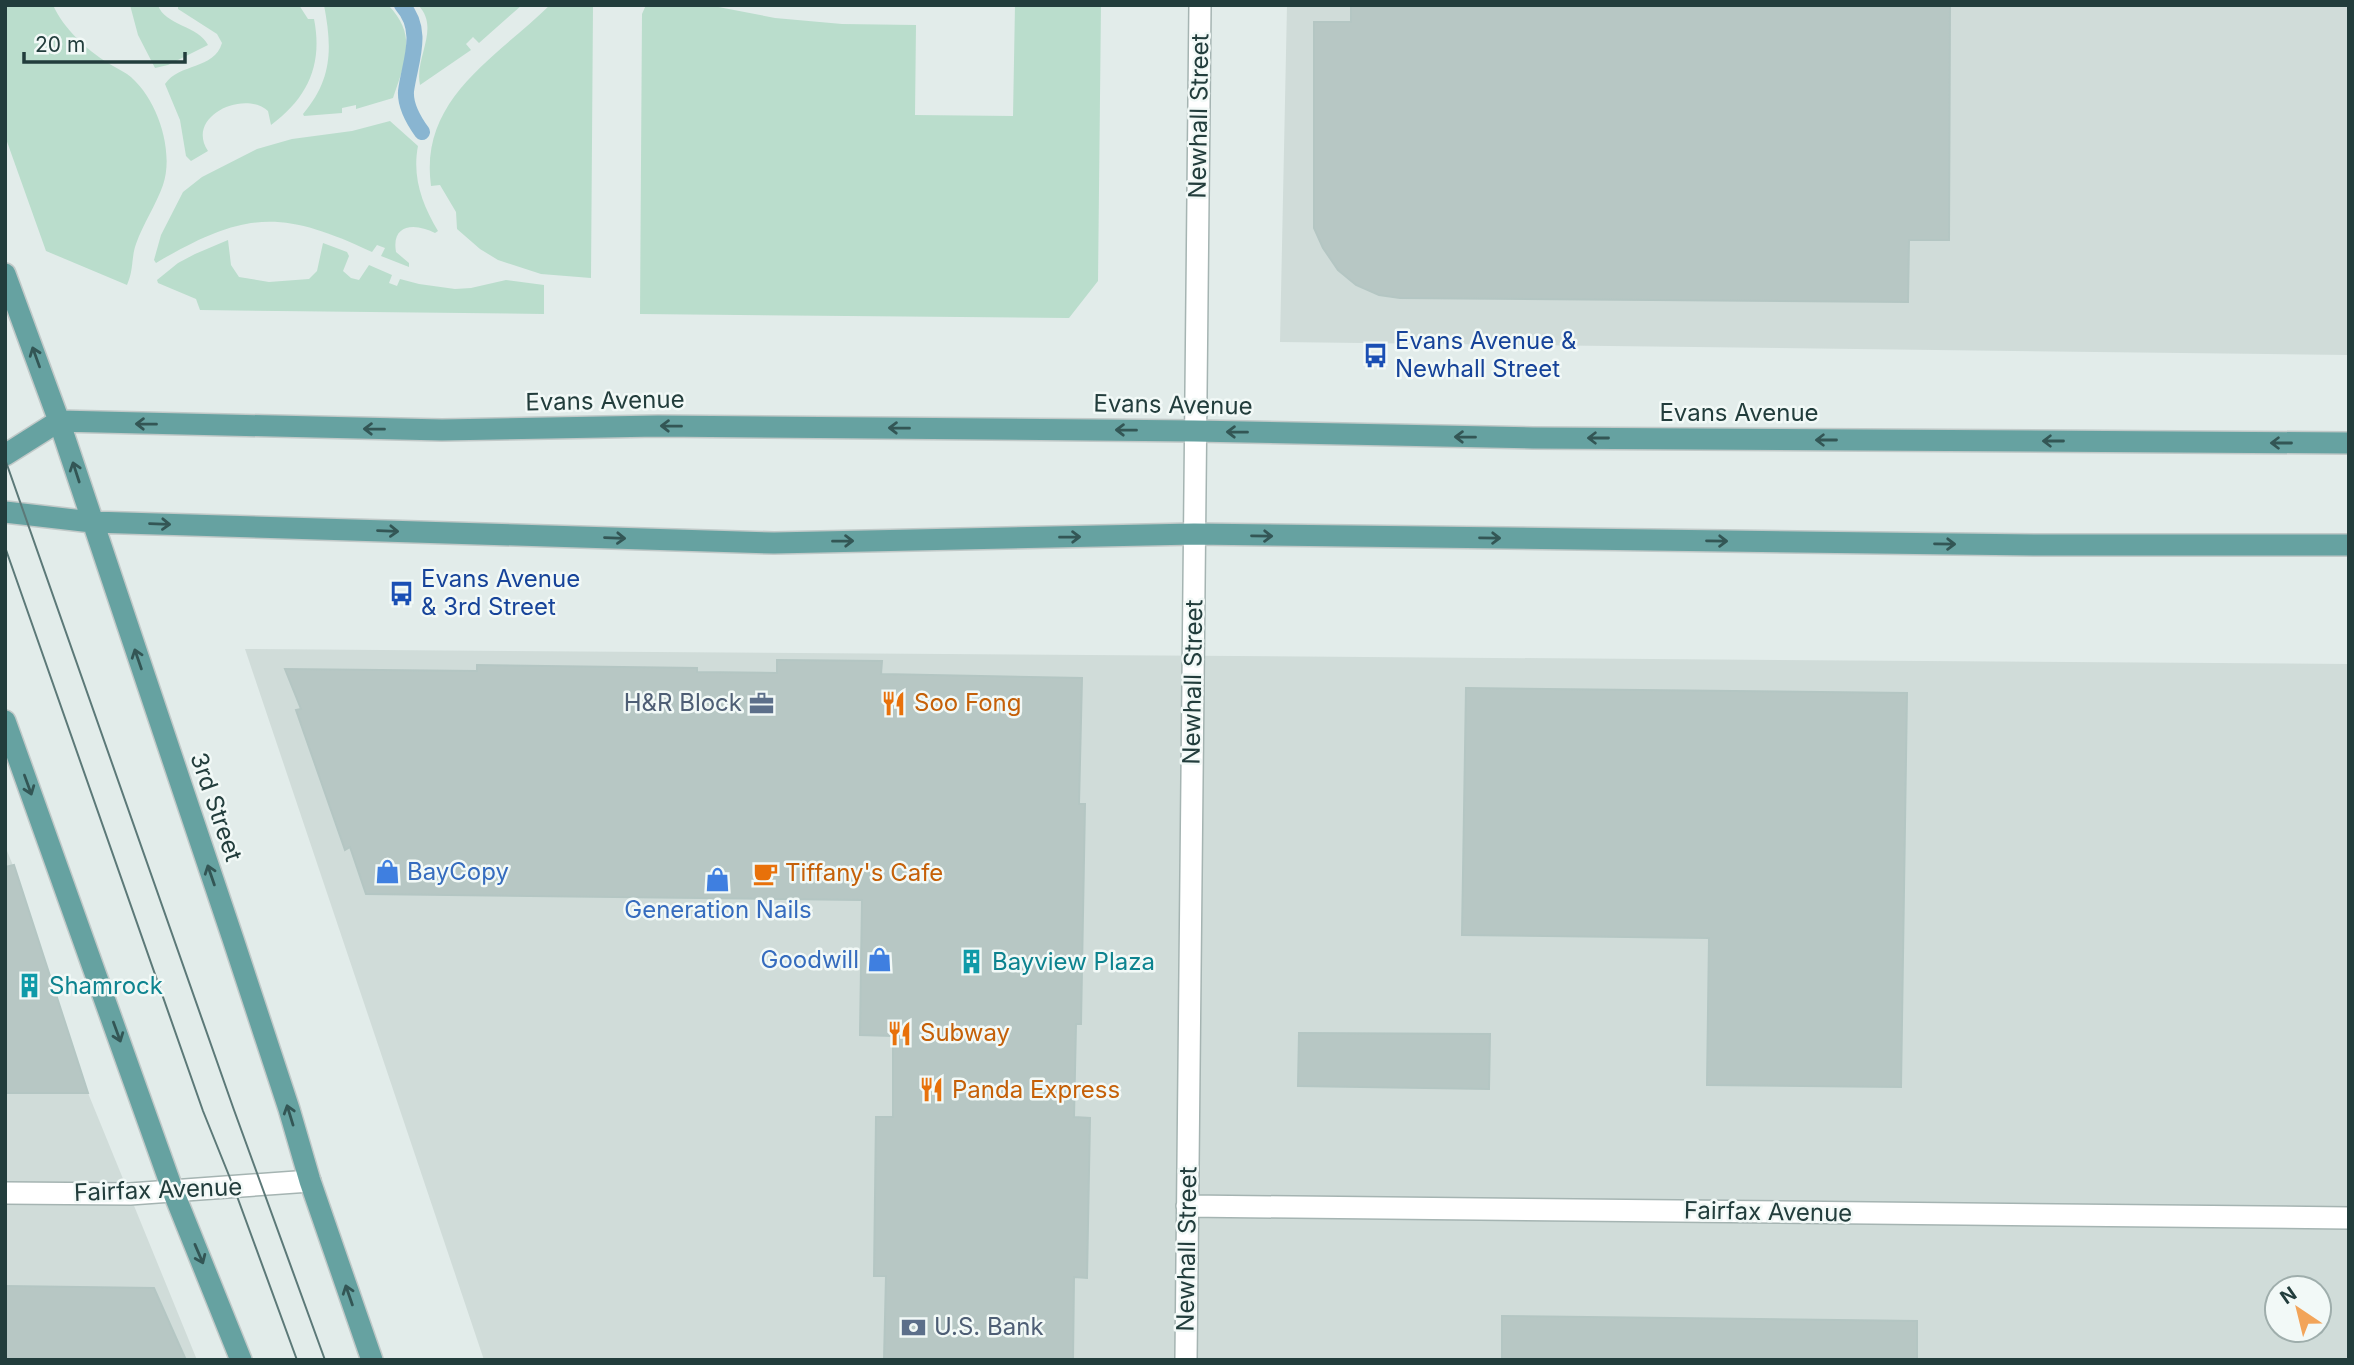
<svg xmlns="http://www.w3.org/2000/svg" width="2354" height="1365" font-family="Inter,sans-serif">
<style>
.built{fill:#d0dcd9;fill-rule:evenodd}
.green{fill:#baddcc}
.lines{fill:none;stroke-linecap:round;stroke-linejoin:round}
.stream{stroke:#89b5d1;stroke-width:16}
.building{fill:#b7c7c4;stroke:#b4c6c3;stroke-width:2}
.minor-casing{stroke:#a5b4b2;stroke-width:24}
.major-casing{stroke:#c1c9c8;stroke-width:24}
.minor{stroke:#fff;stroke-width:21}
.major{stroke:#66a2a1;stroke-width:21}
.tram{stroke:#5c7978;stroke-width:2}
.oneway{stroke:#335655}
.labels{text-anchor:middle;stroke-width:5;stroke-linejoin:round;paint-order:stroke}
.street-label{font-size:24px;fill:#223d3c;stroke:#f2f9f7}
.transit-label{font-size:24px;fill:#164399;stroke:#f2f9f7;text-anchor:start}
.service-label{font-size:24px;fill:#4e5e75;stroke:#f2f9f7;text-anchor:end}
.food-label{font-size:24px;fill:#c56008;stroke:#f2f9f7;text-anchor:start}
.shop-label{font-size:24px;fill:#366cbe;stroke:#f2f9f7;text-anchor:start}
.culture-label{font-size:24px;fill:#0d838f;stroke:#f2f9f7;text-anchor:start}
</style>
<rect width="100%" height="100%" fill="#e2ecea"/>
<!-- built -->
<path class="built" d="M1287,5H2349V355L1280,342Z
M245,649L2349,664V1360H484ZM2277,1288H2319V1330H2277Z
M5,846L19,880L88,1093L197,1360H5Z"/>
<!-- green -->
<path class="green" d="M5,5H53C63,28 87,50 108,63C114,67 121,70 127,74C156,95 175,150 163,185C156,205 143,224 136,244C131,258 134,269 127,285L46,251L5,136Z
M130,5H158C164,25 199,26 208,45L168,65L155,68L138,35Z
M178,5H299L308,19H314C323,64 308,98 271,125L268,111C243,89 185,117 208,151L191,161L186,156L180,120L165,84C179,63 214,70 222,43L217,34L178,9Z
M324,5H388C418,35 405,62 393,98L356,109V105L342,108V113L304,116L303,114C333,79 332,47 324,5Z
M418,5H522L479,43L473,37L466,44L471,50L420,85C414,58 441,28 418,5Z
M550,5H593L591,278L541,274L498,260L480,249L457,229L456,212L440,185L431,186C419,98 496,58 550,5Z
M646,5H708L775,18L842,24L916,25L915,115L1013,116L1015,5H1101L1098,281L1069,318L640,314L642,14Z
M390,121L418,146C412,177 422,204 438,231L435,233C416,223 391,223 396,252L409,263V267L381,256L385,248L377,245L372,252C281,209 244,211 156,263L154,260L161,235L183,192L202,177L257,149L292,139L352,131Z
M228,240L231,265L239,277L269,282L309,279L317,271L323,243L347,252L349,256L343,271L351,278L359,280L369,265L392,275L389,283L397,286L400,279L419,284L455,289L471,288L506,280L544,285V314L200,310L196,299L158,283L157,280L178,263L195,254Z"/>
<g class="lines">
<!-- stream -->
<path class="stream" d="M402,5C425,31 410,61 406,91C405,105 414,121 422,132"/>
</g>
<!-- building -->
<path class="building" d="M1351,5H1950L1949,240H1909L1908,302L1400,298L1379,295L1356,285L1338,270L1323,248L1314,228V22H1351Z
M777,660L882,661L881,674L1082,678L1079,804H1085L1081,1024H1076L1074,1117L1090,1118L1087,1278L1074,1277L1073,1360H884L886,1276H874L876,1117H893V1036L860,1035L862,900L366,894L350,847L345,850L296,710L301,709L285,669L477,671V665L697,668V672L777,673Z
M1466,688L1907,693L1901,1087L1707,1085L1709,938L1462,935Z
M14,865L88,1093H5V867Z
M1299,1033L1490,1034L1489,1089L1298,1086Z
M5,1286L154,1288L186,1360H5Z
M1502,1316L1917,1321V1360H1502Z"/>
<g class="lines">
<defs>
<path id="minor" d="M5,1193L130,1194L310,1181
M1187,1206L2349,1218
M1186,1360L1200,5"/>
<path id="major" d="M5,274L59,421L233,939L289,1109L310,1181L372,1360
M5,455L59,421L442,430L658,426L1195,431L1533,438L2349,443
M5,512L92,522L774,543L1194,534L2036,545H2349
M5,721L173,1191L241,1360"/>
</defs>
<!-- minor casing -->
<use href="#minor" class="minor-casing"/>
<!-- major casing -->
<use href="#major" class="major-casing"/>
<!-- minor -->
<use href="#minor" class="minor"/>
<!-- major -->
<use href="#major" class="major"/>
<!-- tram -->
<path class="tram" d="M5,459L234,1110L325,1360
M5,547L203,1111L234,1188L297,1360"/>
</g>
<!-- one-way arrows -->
<defs><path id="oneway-shaft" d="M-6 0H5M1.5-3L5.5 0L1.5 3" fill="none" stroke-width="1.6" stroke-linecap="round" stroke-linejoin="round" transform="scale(1.75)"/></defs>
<g class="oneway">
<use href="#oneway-shaft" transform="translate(36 357) rotate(-110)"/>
<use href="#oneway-shaft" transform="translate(146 424) rotate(-179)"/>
<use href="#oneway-shaft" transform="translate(671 426) rotate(-179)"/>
<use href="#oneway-shaft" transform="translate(899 428) rotate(-179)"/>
<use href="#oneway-shaft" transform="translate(374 429) rotate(-179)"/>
<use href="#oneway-shaft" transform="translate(1126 430) rotate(-179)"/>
<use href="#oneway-shaft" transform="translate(1237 432) rotate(-179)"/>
<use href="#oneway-shaft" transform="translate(1465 437) rotate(-179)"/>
<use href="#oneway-shaft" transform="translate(1598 438) rotate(-180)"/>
<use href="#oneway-shaft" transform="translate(1826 440) rotate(-180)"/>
<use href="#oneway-shaft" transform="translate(2053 441) rotate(-180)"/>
<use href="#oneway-shaft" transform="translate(2281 443) rotate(-180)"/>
<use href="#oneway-shaft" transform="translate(76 472) rotate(-108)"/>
<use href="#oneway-shaft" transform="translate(160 524) rotate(2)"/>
<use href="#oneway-shaft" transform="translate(388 531) rotate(2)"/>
<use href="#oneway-shaft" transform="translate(1262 536) rotate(1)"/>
<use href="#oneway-shaft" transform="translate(1070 537) rotate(-1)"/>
<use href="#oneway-shaft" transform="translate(615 538) rotate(2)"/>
<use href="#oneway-shaft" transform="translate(1490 538) rotate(1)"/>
<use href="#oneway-shaft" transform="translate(843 541) rotate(-1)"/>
<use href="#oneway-shaft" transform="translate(1717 541) rotate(1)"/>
<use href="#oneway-shaft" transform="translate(1945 544) rotate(1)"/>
<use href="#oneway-shaft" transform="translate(138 659) rotate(-109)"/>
<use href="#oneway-shaft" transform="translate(28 785) rotate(70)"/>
<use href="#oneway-shaft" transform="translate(211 875) rotate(-109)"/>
<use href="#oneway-shaft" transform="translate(117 1032) rotate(70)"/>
<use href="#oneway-shaft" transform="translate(290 1115) rotate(-107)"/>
<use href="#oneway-shaft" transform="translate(199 1254) rotate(67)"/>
<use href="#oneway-shaft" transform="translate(349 1295) rotate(-109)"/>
</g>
<!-- icons -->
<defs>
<symbol id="bus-bare" viewBox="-9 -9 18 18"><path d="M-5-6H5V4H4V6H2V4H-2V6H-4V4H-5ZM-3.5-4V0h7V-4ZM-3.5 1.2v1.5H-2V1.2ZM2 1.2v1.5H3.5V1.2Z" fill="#1a4fb4" stroke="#f2f9f7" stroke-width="2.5" paint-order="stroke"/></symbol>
<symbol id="office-bare" viewBox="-9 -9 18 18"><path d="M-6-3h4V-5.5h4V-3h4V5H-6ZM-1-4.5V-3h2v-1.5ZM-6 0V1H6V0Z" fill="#5c6f8a" stroke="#f2f9f7" stroke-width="2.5" paint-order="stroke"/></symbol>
<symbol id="restaurant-bare" viewBox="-9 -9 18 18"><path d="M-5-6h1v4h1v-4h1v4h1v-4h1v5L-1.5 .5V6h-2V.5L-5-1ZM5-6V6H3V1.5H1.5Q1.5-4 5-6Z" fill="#e8710a" stroke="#f2f9f7" stroke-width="2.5" paint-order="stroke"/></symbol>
<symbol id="shop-bare" viewBox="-9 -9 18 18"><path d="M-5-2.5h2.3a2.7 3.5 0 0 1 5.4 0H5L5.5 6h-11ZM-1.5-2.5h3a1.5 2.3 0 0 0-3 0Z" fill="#3f7fe0" stroke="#f2f9f7" stroke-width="2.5" paint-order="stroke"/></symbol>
<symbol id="cafe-bare" viewBox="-9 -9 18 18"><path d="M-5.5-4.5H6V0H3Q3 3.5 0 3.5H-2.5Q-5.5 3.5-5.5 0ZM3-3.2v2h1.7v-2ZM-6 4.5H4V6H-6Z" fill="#e8710a" stroke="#f2f9f7" stroke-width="2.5" paint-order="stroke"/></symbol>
<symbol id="building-bare" viewBox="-9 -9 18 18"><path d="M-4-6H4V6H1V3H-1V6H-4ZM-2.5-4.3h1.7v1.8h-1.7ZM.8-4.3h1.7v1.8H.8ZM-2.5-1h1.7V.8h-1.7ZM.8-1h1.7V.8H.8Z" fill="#0f9aa8" stroke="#f2f9f7" stroke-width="2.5" paint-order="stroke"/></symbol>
<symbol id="bank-bare" viewBox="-9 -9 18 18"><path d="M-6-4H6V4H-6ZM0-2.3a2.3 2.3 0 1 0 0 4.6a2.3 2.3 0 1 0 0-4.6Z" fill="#5c6f8a" stroke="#f2f9f7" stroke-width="2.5" paint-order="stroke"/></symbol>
</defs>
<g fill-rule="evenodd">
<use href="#bus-bare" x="1358" y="338" width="35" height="35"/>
<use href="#bus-bare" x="384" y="576" width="35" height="35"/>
<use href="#office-bare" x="744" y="686" width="35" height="35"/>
<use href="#restaurant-bare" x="876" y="686" width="35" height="35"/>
<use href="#shop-bare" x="370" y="854" width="35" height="35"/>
<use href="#cafe-bare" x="748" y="856" width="35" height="35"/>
<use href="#shop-bare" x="700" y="862" width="35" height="35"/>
<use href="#shop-bare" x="862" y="942" width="35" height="35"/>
<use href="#building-bare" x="954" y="944" width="35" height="35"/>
<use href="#building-bare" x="12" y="968" width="35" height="35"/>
<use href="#restaurant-bare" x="882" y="1016" width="35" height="35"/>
<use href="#restaurant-bare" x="914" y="1072" width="35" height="35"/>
<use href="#bank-bare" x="896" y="1310" width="35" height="35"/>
</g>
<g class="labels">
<!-- street labels -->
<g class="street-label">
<text transform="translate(1199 116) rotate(-89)" y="8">Newhall Street</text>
<text transform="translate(605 401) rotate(-1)" y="8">Evans Avenue</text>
<text transform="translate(1173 405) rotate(1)" y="8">Evans Avenue</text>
<text x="1739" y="421">Evans Avenue</text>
<text transform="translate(1193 682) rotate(-89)" y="8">Newhall Street</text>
<text transform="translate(216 807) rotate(71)" y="8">3rd Street</text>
<text transform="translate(158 1190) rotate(-2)" y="8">Fairfax Avenue</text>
<text transform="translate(1768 1212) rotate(1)" y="8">Fairfax Avenue</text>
<text transform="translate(1187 1249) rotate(-89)" y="8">Newhall Street</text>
</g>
<!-- transit labels -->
<g class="transit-label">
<text x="1395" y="349">Evans Avenue &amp;<tspan x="1395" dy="28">Newhall Street</tspan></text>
<text x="421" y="587">Evans Avenue<tspan x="421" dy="28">&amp; 3rd Street</tspan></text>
</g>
<!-- service labels -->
<g class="service-label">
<text x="742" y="711">H&amp;R Block</text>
<text x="934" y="1335" text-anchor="start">U.S. Bank</text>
</g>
<!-- food labels -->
<g class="food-label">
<text x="914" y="711">Soo Fong</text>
<text x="785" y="881">Tiffany's Cafe</text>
<text x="920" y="1041">Subway</text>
<text x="952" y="1098">Panda Express</text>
</g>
<!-- shop labels -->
<g class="shop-label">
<text x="407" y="880">BayCopy</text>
<text x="718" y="918" text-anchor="middle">Generation Nails</text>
<text x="859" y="968" text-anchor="end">Goodwill</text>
</g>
<!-- culture labels -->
<g class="culture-label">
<text x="992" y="970">Bayview Plaza</text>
<text x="49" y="994">Shamrock</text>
</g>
</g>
<!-- border -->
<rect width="2354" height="1365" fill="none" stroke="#223d3c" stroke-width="14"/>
<!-- north arrow -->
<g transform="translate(2298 1309) rotate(325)"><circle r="33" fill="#f2f9f7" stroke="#9faeac" stroke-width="2"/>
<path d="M0-5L12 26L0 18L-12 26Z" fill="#f2a459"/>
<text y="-10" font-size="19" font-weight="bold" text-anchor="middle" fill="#223d3c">N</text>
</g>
<!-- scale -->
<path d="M24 52v10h161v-10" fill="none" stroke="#223d3c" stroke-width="3.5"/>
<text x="35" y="52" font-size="21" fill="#223d3c" stroke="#f2f9f7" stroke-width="5" paint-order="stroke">20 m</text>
</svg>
